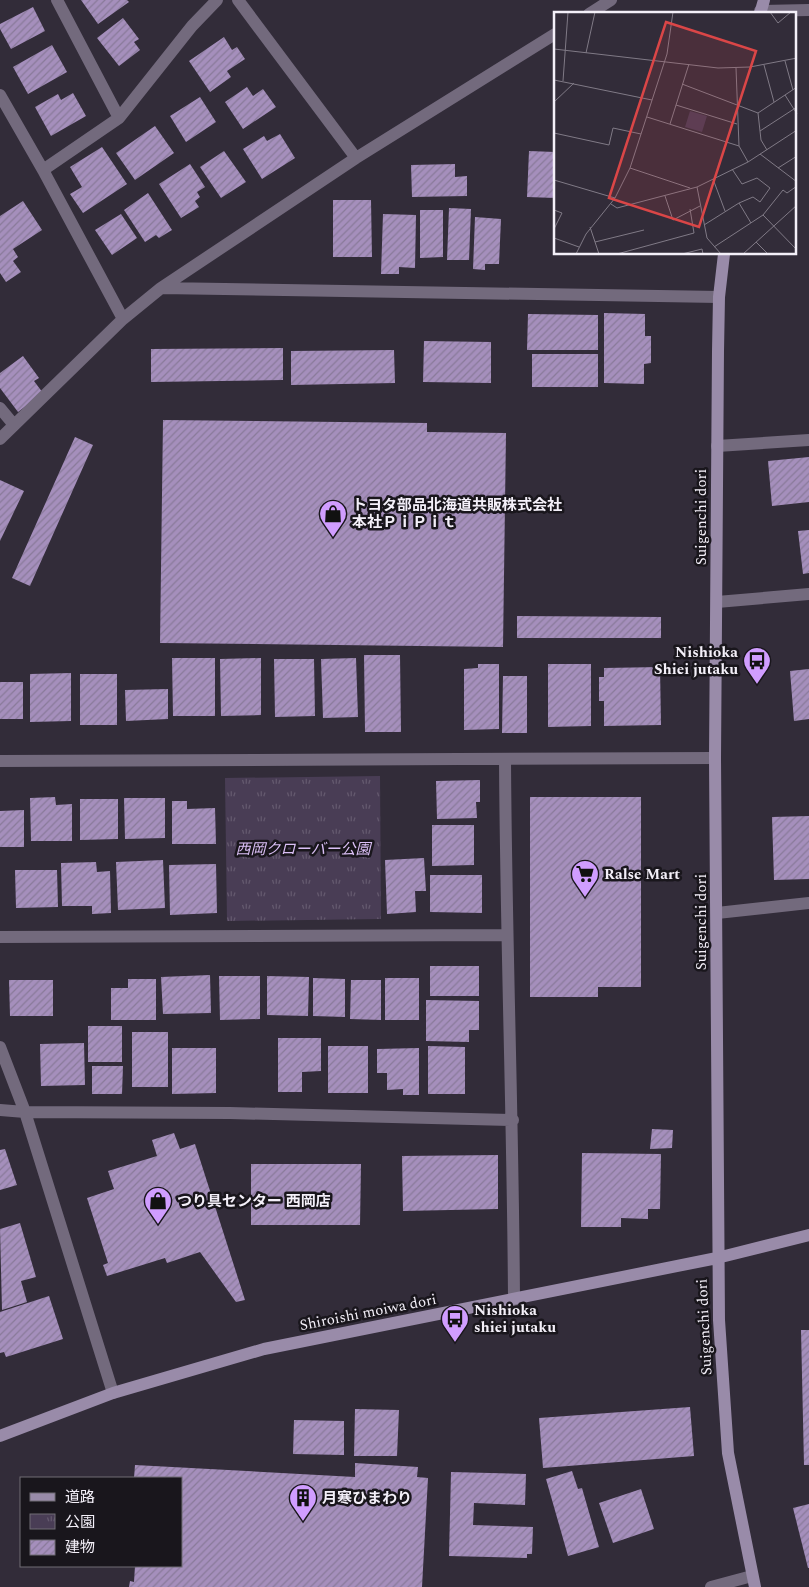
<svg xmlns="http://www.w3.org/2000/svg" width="809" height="1587" font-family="Spectral,'Noto Sans JP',serif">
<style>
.park{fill:url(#park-tufts)}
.building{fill:url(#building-hatch)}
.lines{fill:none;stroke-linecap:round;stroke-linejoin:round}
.lane{stroke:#736a7d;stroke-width:12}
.street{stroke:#736a7d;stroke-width:12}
.secondary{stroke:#998ba9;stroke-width:12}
.labels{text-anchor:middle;stroke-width:5;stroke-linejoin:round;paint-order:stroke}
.poi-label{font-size:15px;font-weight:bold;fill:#f4f0f9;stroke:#19161c;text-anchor:start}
.street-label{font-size:15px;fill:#f4f0f9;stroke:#19161c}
.park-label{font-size:15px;font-style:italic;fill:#dabff5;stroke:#19161c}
.inset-road{fill:none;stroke:#807a86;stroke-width:1}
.view{fill:#da4647;fill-opacity:0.15;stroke:#da4647;stroke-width:2.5}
.inset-edge{fill:none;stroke:#f4f0f9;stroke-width:2.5}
</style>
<defs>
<pattern id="park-tufts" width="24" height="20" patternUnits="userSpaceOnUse" patternTransform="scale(1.25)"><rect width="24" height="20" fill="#493d55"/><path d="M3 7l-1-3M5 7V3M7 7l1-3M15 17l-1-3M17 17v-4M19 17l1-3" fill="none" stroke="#64596e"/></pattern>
<pattern id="building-hatch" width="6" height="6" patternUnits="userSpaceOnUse" patternTransform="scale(1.25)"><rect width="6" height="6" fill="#a58fbc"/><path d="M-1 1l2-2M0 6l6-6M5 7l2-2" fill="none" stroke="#897a9a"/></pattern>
</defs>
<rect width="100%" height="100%" fill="#322c39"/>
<!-- park -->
<path class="park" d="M380,776L381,919L227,921L225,778Z"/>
<!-- building -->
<path class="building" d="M81,0H127L129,2L98,24Z
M33,7L45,31L11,49L0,29V24Z
M123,18L139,39L134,42L140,50L119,66L97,38Z
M224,37L232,50L237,47L245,59L227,71L231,77L210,92L189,61Z
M52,45L67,72L28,94L13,67Z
M247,87L253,96L263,89L276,107L243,129L225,102Z
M73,93L86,116L51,136L35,107L58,94L61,100Z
M200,97L216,122L186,142L170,116Z
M155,126L174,153L135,180L116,153Z
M280,134L295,158L262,179L243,149L264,136L267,141Z
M102,147L127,184L83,213L70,194L82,187L70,167Z
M224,151L246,182L221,198L200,167Z
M529,151L555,152V198L527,197Z
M190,164L205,187L197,192L200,197L195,201L199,207L181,218L159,184Z
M455,164V177L467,176V196L412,197L411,165Z
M148,193L172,230L159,238L156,235L145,242L124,210Z
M333,200H371L372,257H333Z
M23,201L42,230L13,249L18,257L13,261L21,272L6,282L0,273V216Z
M449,208L471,209L469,260H447Z
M420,210H443V257L420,258Z
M121,214L137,238L112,255L95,230Z
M383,214L416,215L415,268L399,267V274H381Z
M475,217L501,219L499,264H485V270L473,269Z
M604,313L645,314V336H651V363L644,364V384L604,383Z
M528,314L598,315V350H527Z
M424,341L491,342V383L423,382Z
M283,348V380L151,382V349Z
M394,350L395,383L291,385V351Z
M532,354H598V387H532Z
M23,356L39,378L34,381L43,393L18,412L0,388V373Z
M163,420L427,423V432L506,433L503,647L160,643Z
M75,437L93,445L30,586L12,578Z
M809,457V502L772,506L768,461Z
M0,480L24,491L0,541Z
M809,530V573L803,574L798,531Z
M517,616L661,617V638H517Z
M364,655H400L401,732H365Z
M172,658H215V716H173Z
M261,658V715L221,716L220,659Z
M356,658L358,717L323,718L321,659Z
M274,659H314L315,716L275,717Z
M478,664H499V729L464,730V669L478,668Z
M548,664H591V726L548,727Z
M660,667L661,725L604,726V701H599V677H604V668Z
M809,669V719L794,721L790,671Z
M71,673V721L30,722V674Z
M80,674H117V725H80Z
M503,676H527V733H502Z
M0,682H23V719H0Z
M168,689V719L126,721L125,690Z
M480,780V802H476L477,818L437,819L436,781Z
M55,797L56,805L72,804V841H31L30,798Z
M530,797H641V987H598V997H530Z
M124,798H165V838L125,839Z
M80,799H118V839L80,840Z
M172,801H187V809L215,808L216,844H172Z
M24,810V847H0V811Z
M809,816V879L774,880L772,817Z
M432,825H474V865L432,866Z
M424,858L426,891H415L416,912L387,914L385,860Z
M163,860L165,908L118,910L116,862Z
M96,862L97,872L110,871L111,913L92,914V906H62L61,863Z
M216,864L217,913L170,915L169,865Z
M15,870H57L58,907L16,908Z
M430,875H482V913L430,912Z
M430,966H479V996H430Z
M210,975L211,1013L163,1014L161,977Z
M219,976H260V1019L220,1020Z
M267,976L309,977L308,1016L267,1015Z
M313,978L345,979V1017L313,1016Z
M385,978H419V1020H385Z
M128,979H156V1020H111V988H128Z
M9,980H53V1016H10Z
M351,980H381V1020L350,1019Z
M426,1000L479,1001V1030H469V1042L426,1041Z
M88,1026H122V1062H88Z
M132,1032H168V1087H132Z
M278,1038H321V1071L302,1072V1092H278Z
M84,1043L85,1085L41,1086L40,1044Z
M328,1046H368V1093H328Z
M428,1046L465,1047V1094H428Z
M172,1048H216V1093L172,1094Z
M419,1048V1095H403V1089L387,1090V1073H377V1049Z
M92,1066H123L122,1094H92Z
M652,1129L673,1130L672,1148L650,1149Z
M174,1133L180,1149L195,1144L245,1300L236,1302L200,1252L167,1263L165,1258L107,1276L103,1265L108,1263L87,1198L114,1189L108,1171L157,1156L152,1140Z
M5,1149L17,1185L0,1190V1150Z
M582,1153L661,1154L660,1209H648V1219L621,1218V1227H581Z
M498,1155V1209L403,1211L402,1156Z
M251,1164H361L360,1225H251Z
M20,1223L36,1277L21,1281L27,1302L2,1310L0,1229Z
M49,1296L63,1339L6,1357L4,1352L0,1353V1312Z
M801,1330H809V1465H804Z
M690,1407L694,1456L543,1468L539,1418Z
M355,1409L399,1410L397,1456H354Z
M294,1420L344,1421V1455L293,1454Z
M355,1463L418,1467L417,1477L428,1478L422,1587H129L130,1581L134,1582L135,1566H181V1478H134L135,1465L355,1477Z
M572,1471L578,1489L582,1488L599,1547L568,1556L546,1479Z
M451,1472L526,1474L525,1505L474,1503L473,1525L533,1527L532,1554H527V1558L449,1556Z
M641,1489L654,1529L613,1543L599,1503Z
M809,1504V1568H808L793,1508Z"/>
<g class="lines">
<!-- lane -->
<path class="lane" d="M717,446L809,440
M711,1587L752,1576"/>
<!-- street -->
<path class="street" d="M57,0L119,118
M238,0L356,158
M760,11L809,10
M589,14L611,0
M0,95L43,170L123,319
M43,170L119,118L192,26L217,0
M161,288L719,297
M0,408L14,425
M0,439L123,319L161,288L356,158L555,34
M717,602L809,594
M505,759C506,939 513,1119 514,1300
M0,761L715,758
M717,913L809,903
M0,937L506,935
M0,1047L25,1112L113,1393
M0,1110L25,1112L230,1113L513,1120"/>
<!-- secondary -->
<path class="secondary" d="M760,14L764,0
M724,254L719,297L718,351L715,758L719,1320L728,1453L755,1587
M0,1436L113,1393L264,1349L717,1258L809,1235"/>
</g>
<!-- icons -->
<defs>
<symbol id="shop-pin" viewBox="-11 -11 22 30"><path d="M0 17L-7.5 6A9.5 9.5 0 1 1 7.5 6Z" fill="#d09dff" stroke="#19161c"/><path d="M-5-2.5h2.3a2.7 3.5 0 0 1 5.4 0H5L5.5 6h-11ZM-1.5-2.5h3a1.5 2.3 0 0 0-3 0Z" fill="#111"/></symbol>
<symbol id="bus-pin" viewBox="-11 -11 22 30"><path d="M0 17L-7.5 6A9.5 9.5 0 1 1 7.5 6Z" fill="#d09dff" stroke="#19161c"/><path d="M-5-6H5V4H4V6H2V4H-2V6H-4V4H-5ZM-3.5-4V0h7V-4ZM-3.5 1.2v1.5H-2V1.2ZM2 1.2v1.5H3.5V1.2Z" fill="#111"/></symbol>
<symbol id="supermarket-pin" viewBox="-11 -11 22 30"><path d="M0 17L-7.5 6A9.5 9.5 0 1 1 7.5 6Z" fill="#d09dff" stroke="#19161c"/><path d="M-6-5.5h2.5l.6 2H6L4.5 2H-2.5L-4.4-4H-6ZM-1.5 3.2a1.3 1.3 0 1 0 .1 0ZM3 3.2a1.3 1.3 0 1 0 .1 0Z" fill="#111"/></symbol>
<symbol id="building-pin" viewBox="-11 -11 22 30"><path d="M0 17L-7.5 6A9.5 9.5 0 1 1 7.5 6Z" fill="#d09dff" stroke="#19161c"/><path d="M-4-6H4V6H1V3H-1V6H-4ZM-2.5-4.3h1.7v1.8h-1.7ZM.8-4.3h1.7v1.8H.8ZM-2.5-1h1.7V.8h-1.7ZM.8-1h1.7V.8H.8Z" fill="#111"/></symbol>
</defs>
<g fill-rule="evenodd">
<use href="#shop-pin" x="317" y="498" width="32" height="43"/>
<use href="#bus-pin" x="741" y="645" width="32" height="43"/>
<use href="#supermarket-pin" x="569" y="858" width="32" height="43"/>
<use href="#shop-pin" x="142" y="1185" width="32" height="43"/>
<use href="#bus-pin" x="439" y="1303" width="32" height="43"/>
<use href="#building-pin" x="287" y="1482" width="32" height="43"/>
</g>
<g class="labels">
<!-- poi labels -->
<g class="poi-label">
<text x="352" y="510">トヨタ部品北海道共販株式会社<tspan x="352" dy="17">本社ＰｉＰｉｔ</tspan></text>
<text x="738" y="657" text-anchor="end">Nishioka<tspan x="738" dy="17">Shiei jutaku</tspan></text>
<text x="604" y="879">Ralse Mart</text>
<text x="177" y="1206">つり具センター 西岡店</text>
<text x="474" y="1315">Nishioka<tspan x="474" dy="17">shiei jutaku</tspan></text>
<text x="322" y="1503">月寒ひまわり</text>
</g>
<!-- street labels -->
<g class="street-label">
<text transform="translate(701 517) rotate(-90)" y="5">Suigenchi dori</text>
<text transform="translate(701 922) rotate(-90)" y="5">Suigenchi dori</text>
<text transform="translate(368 1312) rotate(-11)" y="5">Shiroishi moiwa dori</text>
<text transform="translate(704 1327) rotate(-93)" y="5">Suigenchi dori</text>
</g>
<!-- park labels -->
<g class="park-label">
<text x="303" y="854">西岡クローバー公園</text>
</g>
</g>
<!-- overview -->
<g transform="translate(554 12)">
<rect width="242" height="242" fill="#322c39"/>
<path d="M136,99L153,104L148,120L131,115Z" fill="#493d55"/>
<path class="inset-road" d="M216,0L224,11L237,0M0,37L164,56L196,55L243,46M32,41L41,0M231,49L239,78M210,53L220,90M182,56L185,134L194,150M0,68L98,88M9,69L14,0M128,72L204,101L243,75M231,83L243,102M0,90L20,71M122,93L183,112M204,101L207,128L213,138M93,105L185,134M116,112L135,52M206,119L243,95M0,121L55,133L59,116L87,122M206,142L243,170M76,156L136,176M224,156L243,144M178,157L188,172L203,166L216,176L206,190L199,185L185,191M159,167L171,199M0,168L61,186M143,175L153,226L167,242M111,184L119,208L146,194M57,192L63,196L143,175L194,150L243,118M0,198L8,201L0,217M209,203L229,178L233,181L243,174M150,213L185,191L197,211M36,215L45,242M0,226L25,235M41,230L90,218M202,230L214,242M160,235L209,203L243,238M22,242L32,222L61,186L76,156L113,42L119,0M63,242L140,221L136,197M128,242L148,237L149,242M189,242L243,193"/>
<path class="view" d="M112,10L202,39L145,215L55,186Z"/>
<rect width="242" height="242" class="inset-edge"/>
</g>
<!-- legend -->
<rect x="20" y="1477" width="162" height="90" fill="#19161c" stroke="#716d74"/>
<rect x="30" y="1493" width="25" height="8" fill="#998ba9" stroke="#716d74"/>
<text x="65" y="1502" font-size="15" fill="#f4f0f9">道路</text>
<rect x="30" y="1514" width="25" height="15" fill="url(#park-tufts)" stroke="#716d74"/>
<text x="65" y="1527" font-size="15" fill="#f4f0f9">公園</text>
<rect x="30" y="1540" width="25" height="15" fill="url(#building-hatch)" stroke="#716d74"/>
<text x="65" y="1552" font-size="15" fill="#f4f0f9">建物</text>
</svg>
